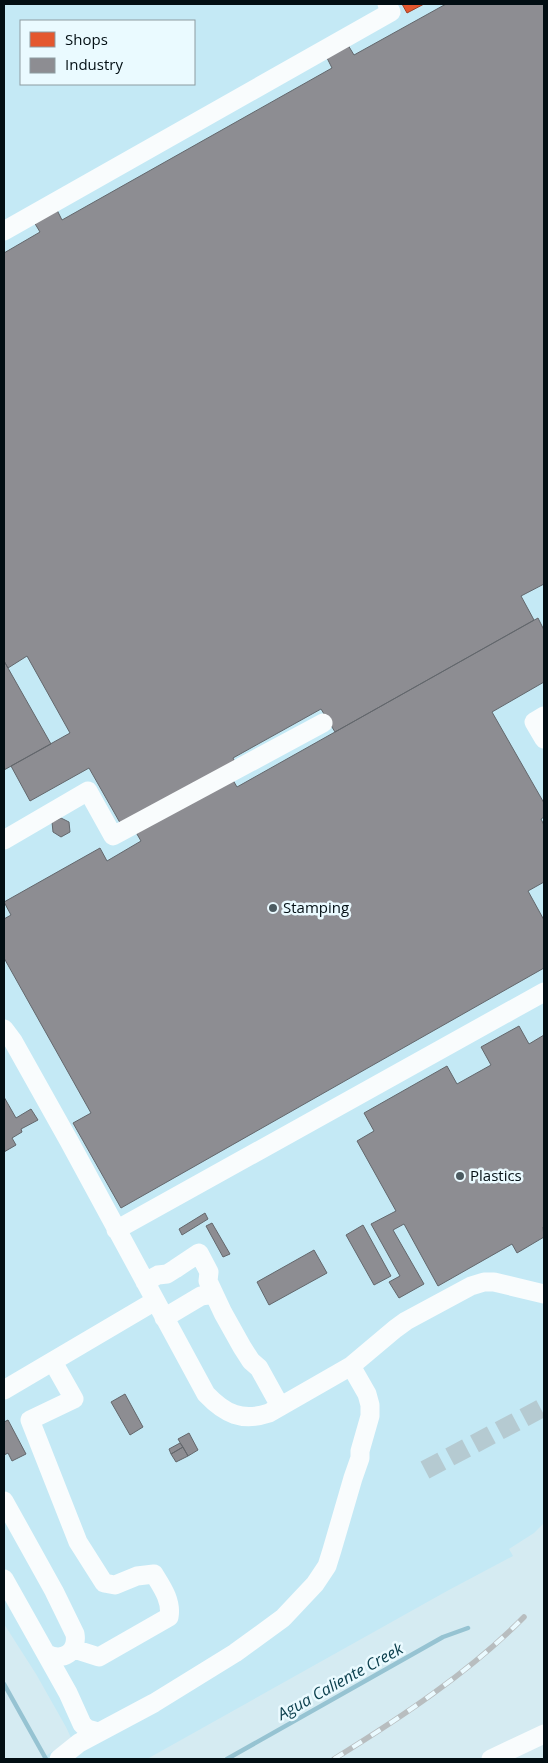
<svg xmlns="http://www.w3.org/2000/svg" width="548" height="1763" font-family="'Open Sans',sans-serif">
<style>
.built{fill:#c4e9f5;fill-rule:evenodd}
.shops{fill:#e4572e;stroke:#a04126}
.industry{fill:#8d8d92;stroke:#63676c}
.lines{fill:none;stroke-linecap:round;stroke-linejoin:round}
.stream{stroke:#96c3d2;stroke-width:4.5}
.minor-tunnel{stroke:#b5cad1;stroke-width:19;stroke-dasharray:19 9;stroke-linecap:butt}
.minor{stroke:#f9fcfd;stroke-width:19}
.rail-casing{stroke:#b8bdbf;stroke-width:5.5}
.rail{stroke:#eafaff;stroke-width:4;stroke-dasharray:11;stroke-linecap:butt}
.poi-dot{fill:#4c5b61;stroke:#eafaff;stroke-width:2}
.labels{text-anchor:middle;stroke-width:5;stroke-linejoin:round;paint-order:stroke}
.poi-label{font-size:15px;fill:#020e13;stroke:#eafaff;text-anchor:start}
.water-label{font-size:16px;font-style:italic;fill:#0d404e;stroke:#eafaff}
</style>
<rect width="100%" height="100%" fill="#d5ebf2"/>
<!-- built -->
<path class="built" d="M4,4H544V1523L534,1533L509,1549L513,1556L447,1591L147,1759H40L72,1740L66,1727L36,1674L4,1624ZM21,21H194V84H21Z"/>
<!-- shops -->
<path class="shops" d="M402,4H424L407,13Z"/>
<!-- industry -->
<path class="industry" d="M446,4H544V584L521,596L534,620L335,732L321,709L233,758L236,764L123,828L89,768L30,801L11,766L70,733L27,656L8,668L4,661V253L40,232L34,222L57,210L62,220L332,68L327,58L348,45L354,55Z
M538,618L544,630V682L492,712L544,803V817L541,819L544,825V882L528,891L544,920V968L121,1208L73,1123L91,1113L4,958V919L11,915L4,902L100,848L107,861L141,841L134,829L230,775L237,787Z
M4,661L51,744L4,770Z
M61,818L69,822L70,832L61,837L53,832L52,822Z
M519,1026L529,1044L544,1035V1226L543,1227L544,1237L517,1253L512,1244L438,1286L404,1224L393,1230L424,1284L399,1298L389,1282L400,1276L371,1224L396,1211L357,1141L374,1131L364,1113L447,1066L457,1084L491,1065L481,1047Z
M4,1097L16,1118L31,1109L38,1120L21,1129L22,1132L12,1138L16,1145L4,1152Z
M205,1213L208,1219L182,1235L179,1229Z
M212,1223L230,1254L223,1257L206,1226Z
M363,1225L391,1276L374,1285L346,1235Z
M314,1250L327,1273L269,1305L257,1282Z
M125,1394L143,1427L130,1435L111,1402Z
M8,1420L26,1454L12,1461L8,1453L4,1455V1422Z
M189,1433L198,1450L188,1456L178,1439Z
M180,1443L183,1447L171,1454L169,1449Z
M183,1447L188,1456L176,1462L171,1454Z"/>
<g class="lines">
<!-- stream -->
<path class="stream" d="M4,1684L46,1759
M227,1759L443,1637L468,1628"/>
<!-- minor-tunnel -->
<path class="minor-tunnel" d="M425,1470L544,1407"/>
<!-- minor -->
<path class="minor" d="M4,231L391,12L387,4
M544,716L534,722L544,739
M4,840L88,791L113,836L323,723
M4,1029L13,1041L69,1141L206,1394C225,1414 242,1422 269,1413L351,1366L395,1329L406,1321L471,1286L484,1282H494L544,1294
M116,1230L544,992
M145,1282L158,1275L167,1274L175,1269L199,1253L209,1272L208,1281L223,1313L242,1347L251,1361L259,1368L280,1406
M164,1318L201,1296L214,1294
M53,1362L74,1399L30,1420L78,1542L104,1583L115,1585L137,1576L154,1574C162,1587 172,1601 169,1617L99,1657L74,1649
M4,1390L155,1301
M4,1501L54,1591L75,1634C78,1652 63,1662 47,1654
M4,1579L68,1693L82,1724L87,1729L98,1732
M59,1759L79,1743L154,1703L235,1653L283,1618L315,1584L327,1566L332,1550L353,1478L360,1458V1451L370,1416V1405L367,1394L351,1366
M491,1759L544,1734"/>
<defs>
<path id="rail" d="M334,1759C400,1718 470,1672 524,1617"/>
</defs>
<!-- rail casing -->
<use href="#rail" class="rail-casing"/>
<!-- rail -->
<use href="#rail" class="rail"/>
</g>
<!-- markers -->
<g class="poi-dot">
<circle cx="273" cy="908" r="5"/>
<circle cx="460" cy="1176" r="5"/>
</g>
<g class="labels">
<!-- poi labels -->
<g class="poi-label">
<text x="283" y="913">Stamping</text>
<text x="470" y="1181">Plastics</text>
</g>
<!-- water labels -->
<g class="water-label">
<text transform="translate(340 1681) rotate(-29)" y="6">Agua Caliente Creek</text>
</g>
</g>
<!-- border -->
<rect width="548" height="1763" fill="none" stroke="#020e13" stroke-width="10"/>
<!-- legend -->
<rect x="20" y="20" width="175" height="65" fill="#eafaff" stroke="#8d9ca1"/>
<rect x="30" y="32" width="25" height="15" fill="#e4572e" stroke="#8d9ca1"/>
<text x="65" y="45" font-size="15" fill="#020e13">Shops</text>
<rect x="30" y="58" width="25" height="15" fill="#8d8d92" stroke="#8d9ca1"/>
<text x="65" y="70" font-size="15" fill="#020e13">Industry</text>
</svg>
